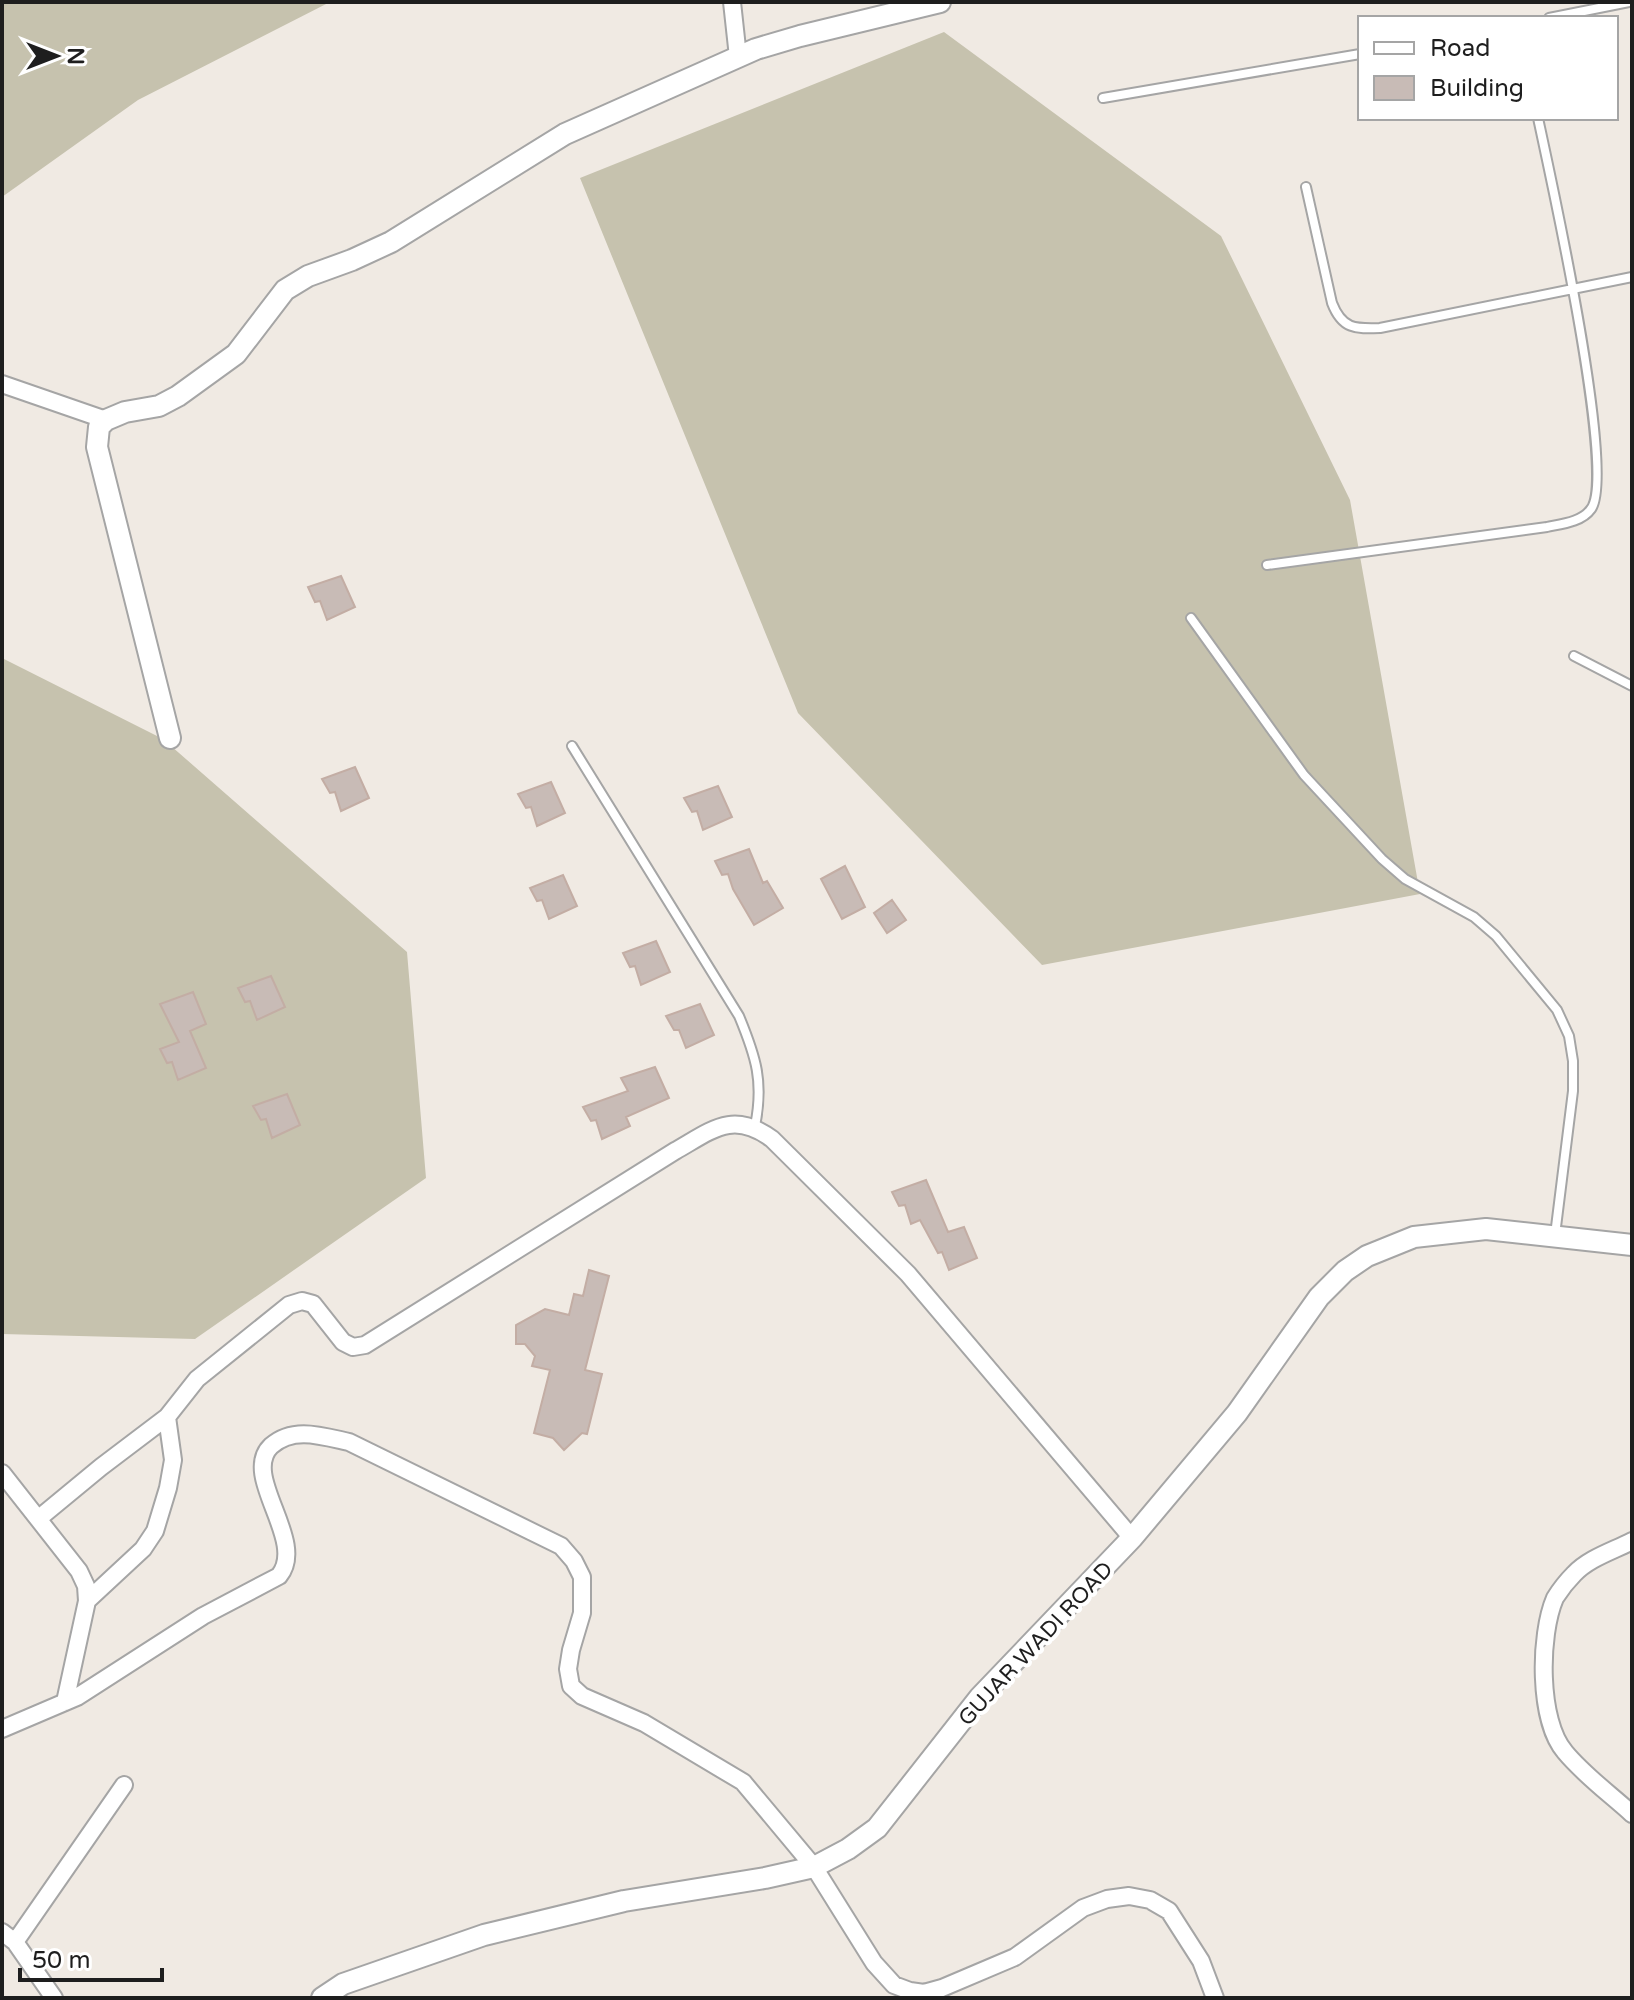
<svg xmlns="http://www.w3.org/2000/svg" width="1634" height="2000" font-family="'Varela Round',sans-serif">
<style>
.construction{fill:#c6c2ae}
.building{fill:#c8bbb6;stroke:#c3ada4;stroke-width:2}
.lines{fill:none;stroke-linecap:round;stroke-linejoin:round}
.service-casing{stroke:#a5a5a5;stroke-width:12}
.minor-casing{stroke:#a5a5a5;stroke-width:20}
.tertiary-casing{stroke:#a5a5a5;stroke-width:24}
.service{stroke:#fff;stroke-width:8}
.minor{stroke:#fff;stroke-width:16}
.tertiary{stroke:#fff;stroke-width:20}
.labels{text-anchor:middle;stroke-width:8;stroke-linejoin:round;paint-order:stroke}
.street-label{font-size:22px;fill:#1e1e1e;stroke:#fff}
</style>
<rect width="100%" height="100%" fill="#f0eae3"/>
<!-- construction -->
<path class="construction" d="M2,2H330L138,100L2,197Z
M944,32L1221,236L1350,500L1420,894L1042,965L798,713L580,178Z
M2,658L163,739L407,952L426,1178L195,1339L2,1334Z"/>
<!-- building -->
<path class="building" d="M341,576L355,607L327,620L320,601L315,602L308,587Z
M355,767L369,798L341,811L335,792L330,793L322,779Z
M551,782L565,813L537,826L531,807L526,808L518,794Z
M718,786L732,817L703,830L697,811L692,812L684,798Z
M749,849L763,883L767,881L783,908L754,925L733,889L728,874L722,875L715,861Z
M845,866L865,907L842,919L821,879Z
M563,875L577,906L549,919L542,900L537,901L530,888Z
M892,900L906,920L887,933L874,913Z
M656,941L670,972L641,985L635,966L630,967L623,953Z
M271,976L285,1007L257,1020L250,1001L245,1002L238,988Z
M193,992L206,1024L190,1031L206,1068L178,1080L172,1062L167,1063L160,1049L179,1042L160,1004Z
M700,1004L714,1035L686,1048L679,1030H674L666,1016Z
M655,1067L669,1098L626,1117L630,1126L602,1139L596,1120L591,1121L583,1107L628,1091L621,1078Z
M287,1094L300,1125L272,1138L266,1119L261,1120L253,1106Z
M926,1180L948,1232L964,1227L977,1258L949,1270L942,1252L938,1253L920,1220L911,1224L905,1205L899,1206L892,1192Z
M589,1270L609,1276L585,1370L602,1374L587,1434L582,1433L564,1450L553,1438L534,1433L550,1370L532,1366L535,1356L525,1344H516V1325L545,1309L569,1315L574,1294L583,1296Z"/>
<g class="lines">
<defs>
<path id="service" d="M1549,18L1629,2
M1103,98L1360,54
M1306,187L1332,303C1342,329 1355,329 1380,328L1632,277
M1267,565L1547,527C1561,524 1582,522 1591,509C1617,475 1550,174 1538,118
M1191,618L1304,775L1382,859L1405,879L1474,917L1496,936L1557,1010L1569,1036L1573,1061V1091L1555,1235
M1574,656L1632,686
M572,746L739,1016C756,1057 764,1082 755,1126"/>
<path id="minor" d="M732,2L738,57
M2,384L106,420
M2,1473L79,1571L86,1586L87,1601L65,1702
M38,1519L101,1467L167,1417L197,1379L289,1305L302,1301L313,1304L343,1342L353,1347L365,1345L675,1151C712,1130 733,1110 772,1139L908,1274L1132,1538
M1632,1541C1613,1551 1589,1558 1574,1574C1567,1581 1560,1590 1555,1598C1539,1635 1538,1721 1565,1752C1584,1775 1610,1794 1632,1814
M87,1601L143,1549L155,1531L168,1488L173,1460L167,1417
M2,1729L77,1697L203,1616L279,1576C308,1541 240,1476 271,1446C293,1426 322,1436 349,1442L561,1546L574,1561L582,1577V1613L571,1650L568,1669L571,1686L582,1696L644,1723L743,1782L814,1867L874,1963L894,1985L910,1991L924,1993L942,1988L1015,1957L1083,1908L1107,1899L1129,1896L1150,1900L1169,1911L1201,1961L1215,1998
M2,1932L15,1942L54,1998
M15,1942L124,1785"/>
<path id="tertiary" d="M170,738L97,447L99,427L106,420L125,412L159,406L178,396L236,354L285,290L308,276L352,260L391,242L565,134L756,49L800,36L940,2
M322,1998L343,1984L484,1935L624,1901L765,1878L814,1867L848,1849L877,1828L980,1697L1132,1538L1237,1413L1319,1297L1345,1271L1367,1256L1414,1237L1486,1229L1632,1245"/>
</defs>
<!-- service casing -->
<use href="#service" class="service-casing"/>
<!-- minor casing -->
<use href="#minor" class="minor-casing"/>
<!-- tertiary casing -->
<use href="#tertiary" class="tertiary-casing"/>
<!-- service -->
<use href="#service" class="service"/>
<!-- minor -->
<use href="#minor" class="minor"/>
<!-- tertiary -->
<use href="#tertiary" class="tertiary"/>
</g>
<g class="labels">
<!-- street labels -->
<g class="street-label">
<text transform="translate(1035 1643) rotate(-47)" y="8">GUJAR WADI ROAD</text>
</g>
</g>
<!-- border -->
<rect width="1634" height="2000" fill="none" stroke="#1e1e1e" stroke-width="8"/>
<!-- legend -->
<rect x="1358" y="16" width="260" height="104" fill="#ffffff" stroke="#a5a5a5" stroke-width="2"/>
<rect x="1374" y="42" width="40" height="12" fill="#ffffff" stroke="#a5a5a5" stroke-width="2"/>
<text x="1430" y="56" font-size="24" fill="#1e1e1e">Road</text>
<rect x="1374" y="76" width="40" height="24" fill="#c8bbb6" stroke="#a5a5a5" stroke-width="2"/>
<text x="1430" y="96" font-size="24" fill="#1e1e1e">Building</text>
<!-- north arrow -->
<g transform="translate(56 56) rotate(90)" stroke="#ffffff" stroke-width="6" paint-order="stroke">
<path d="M0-6L14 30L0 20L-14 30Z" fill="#1e1e1e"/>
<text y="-12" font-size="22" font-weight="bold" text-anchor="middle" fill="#1e1e1e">N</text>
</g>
<!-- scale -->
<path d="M20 1968v12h142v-12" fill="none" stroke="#1e1e1e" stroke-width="4"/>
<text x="32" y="1968" font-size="24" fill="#1e1e1e" stroke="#ffffff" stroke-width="6" paint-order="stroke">50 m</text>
</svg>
